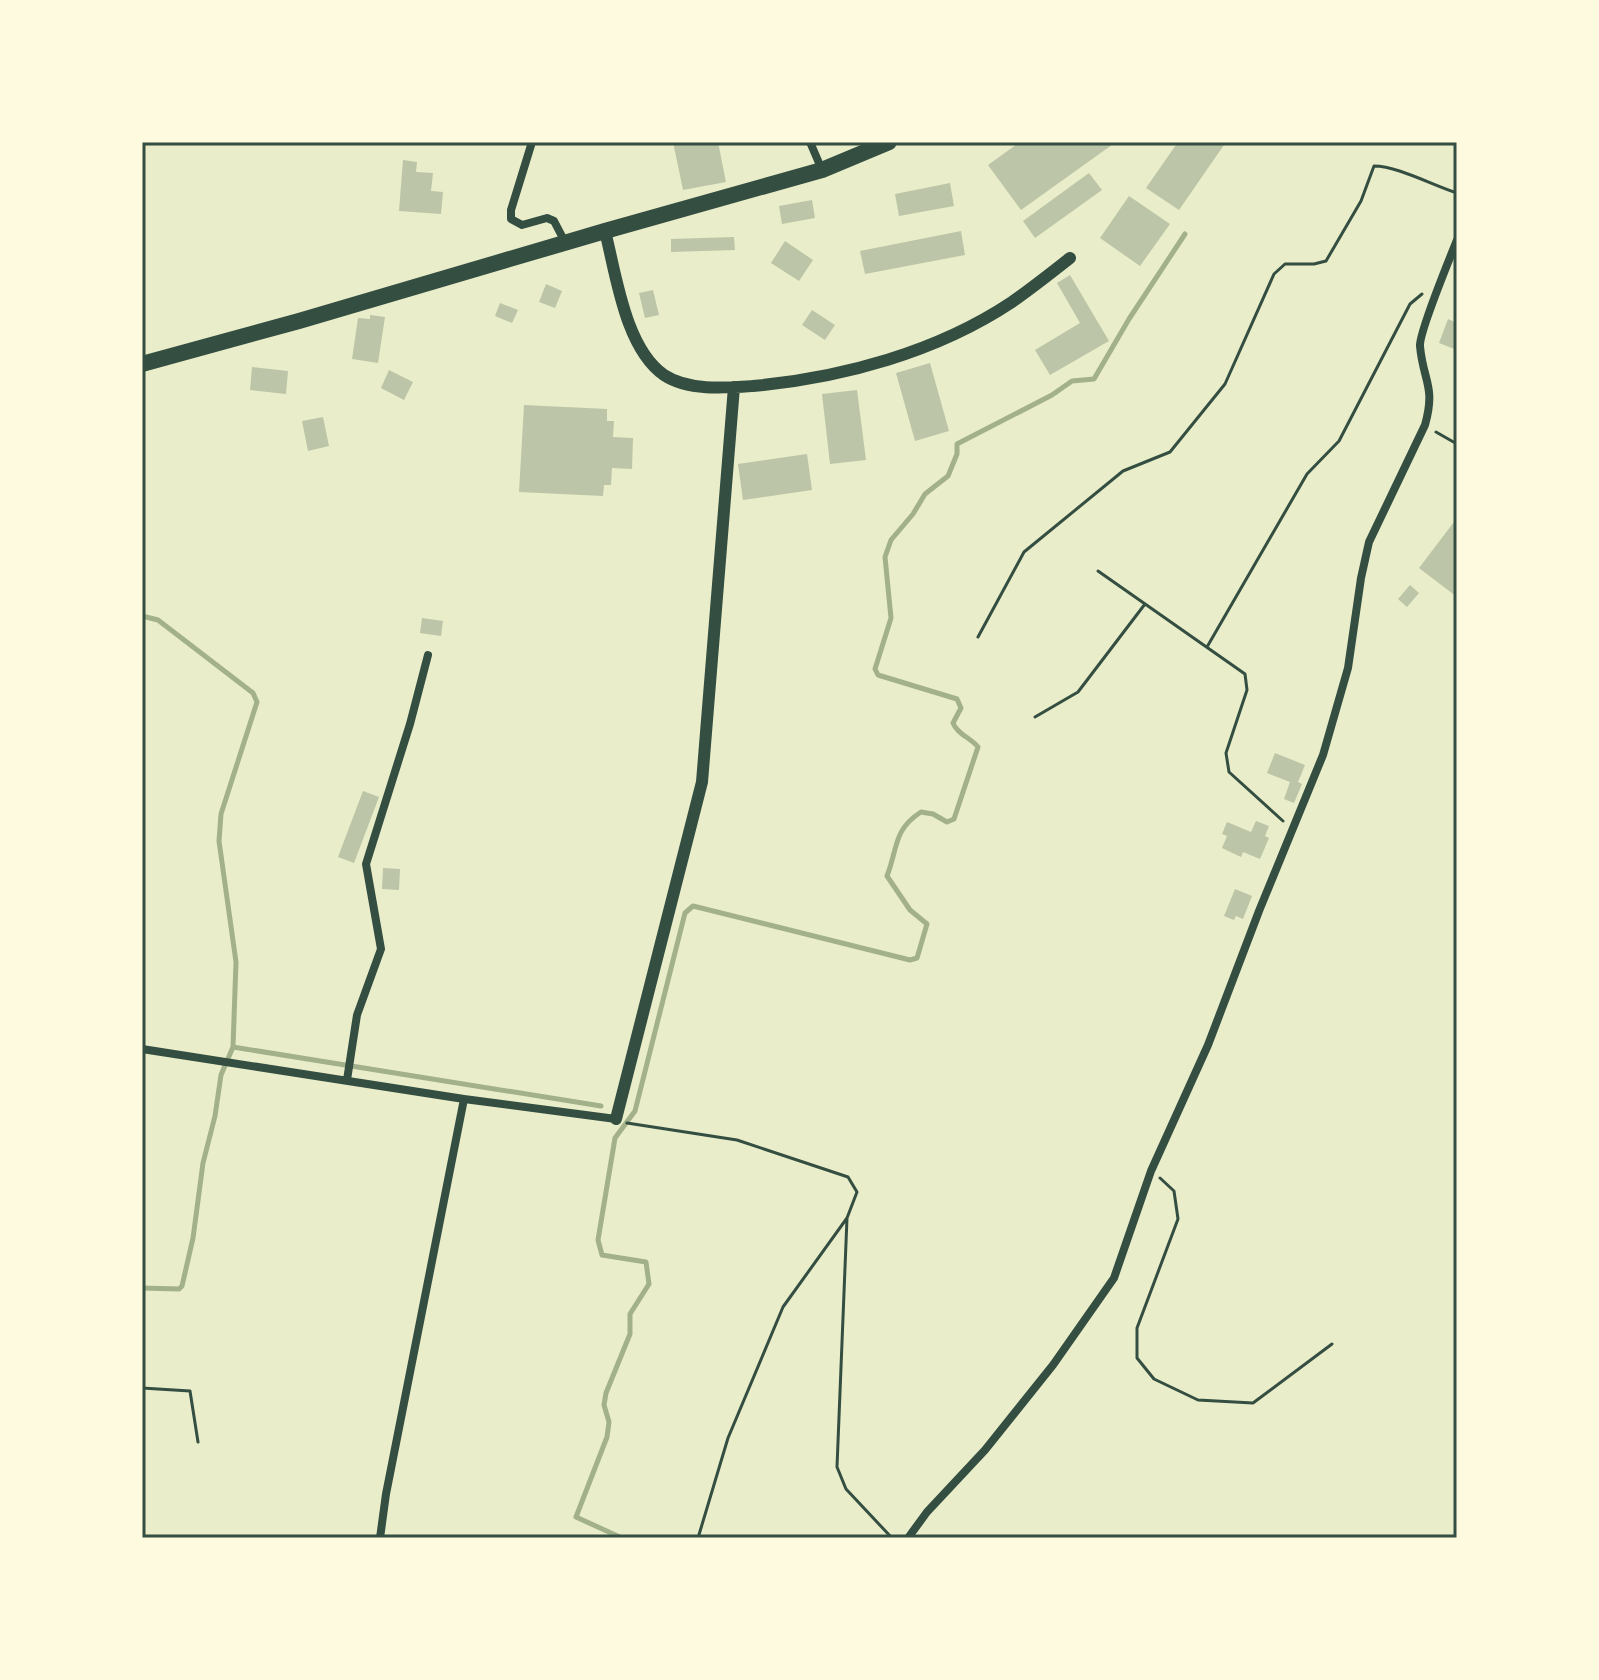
<svg xmlns="http://www.w3.org/2000/svg" width="1599" height="1680" font-family="Poppins,sans-serif">
<style>
.lines{fill:none;stroke-linecap:round;stroke-linejoin:round}
.stream{stroke:#a3b18a;stroke-width:5}
.building{fill:#bcc5a7}
.path{stroke:#344e41;stroke-width:3}
.minor{stroke:#344e41;stroke-width:8}
.tertiary{stroke:#344e41;stroke-width:12}
.primary{stroke:#344e41;stroke-width:16}
.neatline{fill:none;stroke:#344e41;stroke-width:3}
</style>
<rect width="100%" height="100%" fill="#e9edc9"/>
<g class="lines">
<!-- stream -->
<path class="stream" d="M142,616L158,620L253,693L257,702L221,814L219,841L236,962L233,1047L221,1075L215,1116L203,1163L193,1238L182,1286L179,1289L142,1288
M233,1047L601,1106
M622,1538L576,1517L607,1437L609,1422L604,1405L606,1393L630,1334V1314L649,1284L646,1262L602,1255L598,1240L615,1138L635,1111L685,913L693,906L910,960L917,958L927,924L910,910L887,876C898,848 893,830 921,812L933,814L947,822L954,819L978,747C971,738 957,734 953,723L961,708L957,699L878,675L875,669L891,618L885,557L891,540L913,514L925,494L948,476L957,454V444L1052,395L1072,381L1094,379L1129,319L1185,234"/>
</g>
<!-- building -->
<path class="building" d="M673,142H718L726,182L683,190Z
M1020,142H1116L1021,210L988,165Z
M1178,142H1226L1179,210L1146,188Z
M403,160L417,162L416,172L433,173L431,191L443,192L441,214L399,211Z
M1089,173L1102,190L1035,238L1023,221Z
M950,183L954,206L899,216L895,194Z
M1129,196L1170,224L1140,266L1100,238Z
M812,200L815,218L782,224L779,206Z
M961,231L965,255L865,274L860,251Z
M734,237L735,250L671,252V239Z
M785,241L813,260L799,281L771,263Z
M1070,275L1109,341L1050,375L1035,350L1080,323L1057,283Z
M546,284L562,291L555,308L539,302Z
M653,290L659,315L645,318L639,293Z
M500,303L518,310L512,323L495,316Z
M812,310L835,325L825,340L802,325Z
M370,315L385,317L378,363L352,359L358,318L370,319Z
M1448,319L1457,323V350L1439,343Z
M930,363L949,431L915,441L896,373Z
M252,367L288,371L286,394L250,390Z
M389,370L413,382L404,400L381,388Z
M857,390L866,460L830,464L822,394Z
M524,405L607,409V421H614L613,437L633,438L632,469L612,468L611,485H604L603,496L519,492Z
M323,417L329,446L308,451L302,421Z
M807,454L812,490L743,500L738,464Z
M1457,518V597L1419,568Z
M1410,585L1419,593L1407,607L1398,599Z
M422,618L443,621L441,636L420,633Z
M1275,753L1305,765L1298,782L1302,784L1294,803L1284,799L1290,782L1267,773Z
M363,791L379,797L354,863L338,857Z
M1256,821L1269,826L1265,836L1269,838L1260,859L1243,852L1241,857L1222,848L1227,836L1222,834L1227,822L1251,832Z
M383,868L400,869L399,890L382,889Z
M1235,889L1252,896L1243,919L1236,916L1234,920L1224,916Z"/>
<g class="lines">
<!-- path -->
<path class="path" d="M1436,432L1457,444
M1098,571L1245,674L1247,690L1226,753L1229,772L1283,821
M978,637L1024,552L1123,471L1170,452L1225,384L1274,274L1285,264H1314L1326,261L1361,201L1374,166C1397,166 1432,185 1457,193
M1207,647L1307,474L1339,441L1410,304L1422,294
M1035,717L1078,692L1145,604
M627,1123L737,1140L848,1177L857,1192L847,1218L837,1467L846,1489L892,1538
M1160,1178L1174,1191L1178,1219L1137,1328V1358L1154,1379L1198,1400L1253,1403L1332,1344
M142,1388L190,1391L198,1442
M698,1538L728,1438L783,1307L847,1218"/>
<!-- minor -->
<path class="minor" d="M532,142L511,210V219L522,225L547,218L554,221L565,242
M810,142L822,170
M142,1049L464,1099L616,1119
M347,1080L357,1015L381,949L366,864L410,724L428,655
M380,1538L386,1494L464,1099
M908,1538L927,1512L985,1450L1053,1365L1114,1278L1151,1171L1208,1045L1259,911L1323,755L1348,668L1361,578L1369,542L1425,425C1436,386 1423,381 1420,346C1419,332 1450,258 1457,240"/>
<!-- tertiary -->
<path class="tertiary" d="M605,231C616,274 625,348 664,375C688,391 725,388 753,386C842,378 937,352 1012,302C1032,288 1051,273 1070,258
M616,1119L702,782L734,387"/>
<!-- primary -->
<path class="primary" d="M142,364L299,321L605,231L822,170L889,142"/>
</g>
<!-- border -->
<rect width="1599" height="1680" fill="none" stroke="#fefae0" stroke-width="288"/>
<rect x="144" y="144" width="1311" height="1392" class="neatline"/>
</svg>
